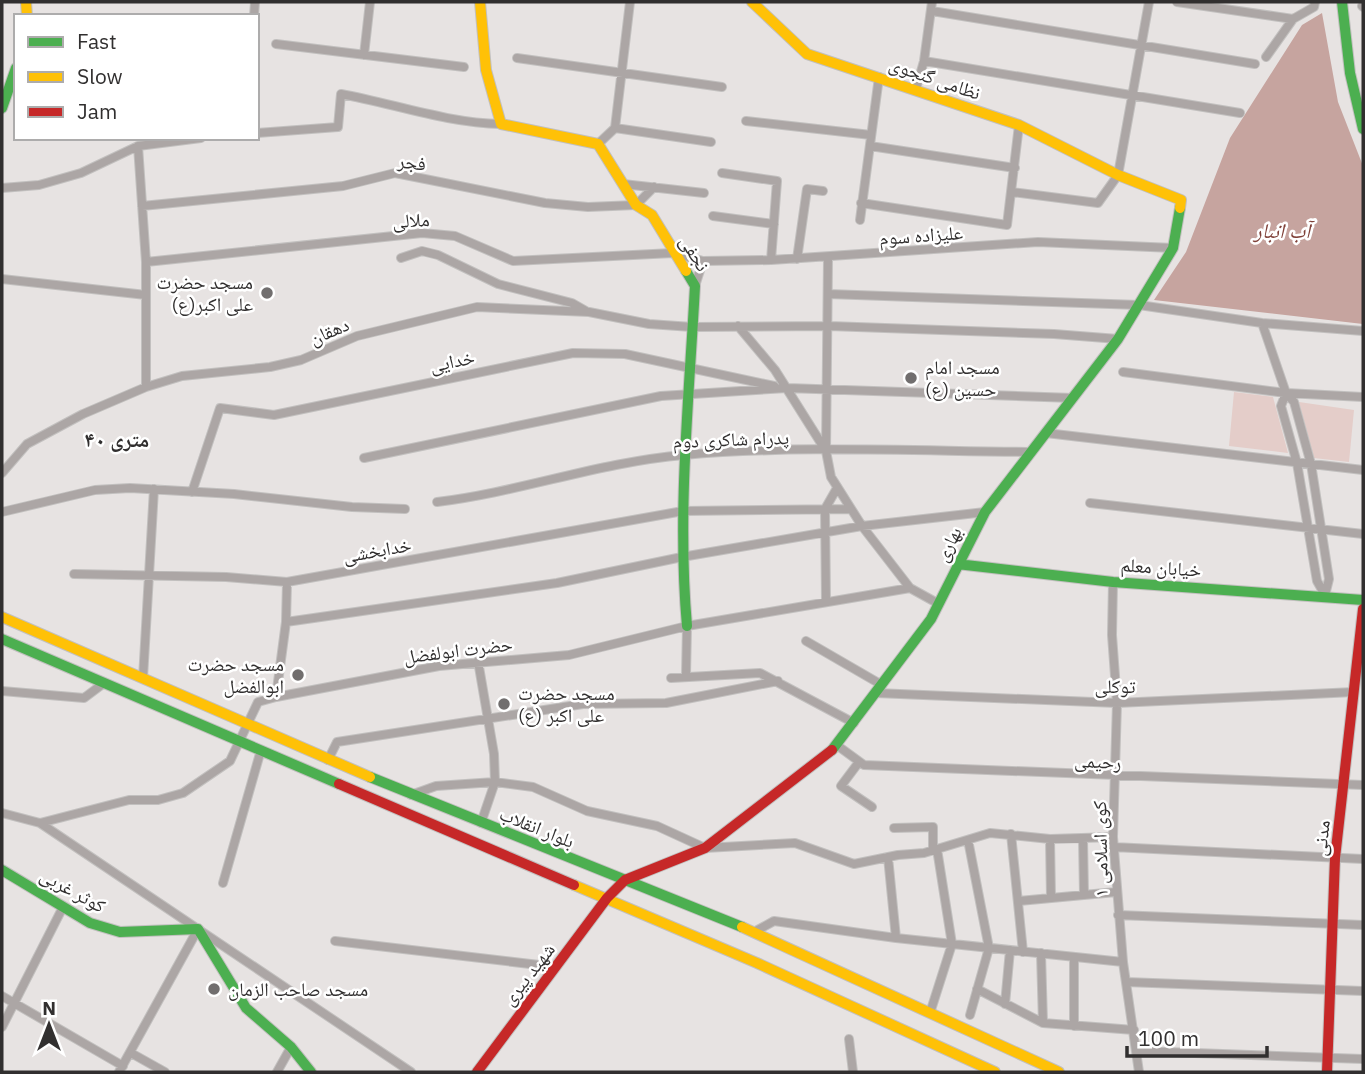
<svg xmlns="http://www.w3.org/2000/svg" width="1365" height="1074" font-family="'IBM Plex Sans','Noto Naskh Arabic',sans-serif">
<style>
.green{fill:#e4cdc9}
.water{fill:#c6a49f}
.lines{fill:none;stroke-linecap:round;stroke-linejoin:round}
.street-casing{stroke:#c2c0bf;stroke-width:10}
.fast-casing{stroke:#c2c0bf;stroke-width:12}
.slow-casing{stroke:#c2c0bf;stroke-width:12}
.jam-casing{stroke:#c2c0bf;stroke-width:12}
.street{stroke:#aca6a5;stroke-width:8}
.fast{stroke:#4caf50;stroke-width:10}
.slow{stroke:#ffc107;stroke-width:10}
.jam{stroke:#c62828;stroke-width:10}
.poi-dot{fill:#716e6e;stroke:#fff;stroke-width:2.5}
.labels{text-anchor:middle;stroke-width:5;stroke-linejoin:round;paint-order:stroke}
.street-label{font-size:19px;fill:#312f2f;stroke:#fff}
.poi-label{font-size:19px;fill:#312f2f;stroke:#fff;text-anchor:start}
.water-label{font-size:21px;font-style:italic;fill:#7f4038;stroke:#fff}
.neighbourhood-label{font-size:21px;font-weight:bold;fill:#312f2f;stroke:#fff}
</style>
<rect width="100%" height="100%" fill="#e7e3e2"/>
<!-- green -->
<path class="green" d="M1234,392L1273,397L1288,453L1229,446Z
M1299,402L1354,410L1349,462L1314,458Z"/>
<!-- water -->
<path class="water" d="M1322,13L1338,102L1363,166V324L1154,300L1186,252L1230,138L1302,25Z"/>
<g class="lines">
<defs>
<path id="street" d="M1177,2L1293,19L1314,7L1315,2
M1362,6L1363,7
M932,11L1255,64
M254,16L255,2
M276,44L464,67
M364,55L370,2
M1266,57L1293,19
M517,58L722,87
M924,61L1240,113
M916,89L924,61L932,2
M746,121L871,135
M615,128L711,142
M257,133L338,127L341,94C395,104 447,123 501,124
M598,144L615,128L630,2
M138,146L146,262V387
M870,146L1015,168
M722,173L777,181L771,260
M623,184L704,193
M2,188L39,185L81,173L138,146L201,138
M1012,192L1098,203L1118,175L1149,2
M861,203L1007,225L1019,125
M142,206L343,186L395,173L545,203L588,207L636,205L654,187
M713,216L774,224
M860,220L879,77
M401,258L422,251L438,255L498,284L572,303L586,311
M828,258L826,451L831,477L862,526L910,588L939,604
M797,259L807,189L823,191
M146,262L422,233L455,236L513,261L673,253L703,261L771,260L1038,242L1173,248
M2,279L146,295
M695,286L703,261
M828,294L1139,305L1262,323L1363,331
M1262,323L1286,393L1294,402L1311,464L1329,579L1325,595
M738,326L775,370L826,451
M1123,372L1286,393L1363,397
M1286,393L1281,406L1297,463L1317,581L1325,595
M1046,433L1363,470
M364,458L661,396L787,388L1073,398
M2,473L27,444L83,414L146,387L182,376L270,367L301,360L357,336L477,307L589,312L649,324L692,327L829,326L1054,334L1118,339
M192,492L220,408L274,415L573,353L625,354L774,386
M437,502C520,492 600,462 684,455C797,445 916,451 1030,452
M1090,503L1363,534
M2,512L95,490L130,488L234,494L352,507L405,509
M74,574L226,577L287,582L683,511L850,509
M1113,582L1112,635L1117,703L1113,837L1123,962L1139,1072
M826,602L825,509L837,488
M286,622L557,583L682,557L862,526L985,512
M806,641L882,685
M478,661L494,754L495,782L481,823
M686,676L687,626
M143,678L154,489
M671,678L760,673L854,723
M2,691L84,698L104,683
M876,693L1117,703L1354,692
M276,697L286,622L287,582
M838,746L864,765L1363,785
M328,760L337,742L583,704L666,703L778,681
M859,762L841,786L872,807
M411,795L436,786L495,782L533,787L587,811L657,826L705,848L795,843L854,864L898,855L924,853L990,833L1050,839L1113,837
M2,813L40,823L129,800H158L183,793L230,761L258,702L276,697L439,666L569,655L687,626L910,588
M40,823L411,1072
M894,828L933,827V850
M1011,834L1023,952
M1083,838L1084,895
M1050,839L1051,898
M968,840L989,948L970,1015
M1113,847L1363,859
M888,857L896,938
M223,883L261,750
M1019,901L1116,892
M1118,915L1363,925
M754,932L774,921L896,938L1123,962
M335,941L556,967
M1041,953L1043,1023
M1126,982L1363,991
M977,989L1043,1023L1134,1030
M2,996L123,1066
M1005,1004L1010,950
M930,1013L952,944L937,849
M1074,1026V957
M2,1027L63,907
M849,1039L853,1072
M1138,1051L1363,1059
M131,1053L165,1072
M119,1072L198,929
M277,1072L291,1047"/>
<path id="fast" d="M1342,2L1350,73L1363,129
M2,108L16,68
M686,271L695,286C689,399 677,513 687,626
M957,564L1113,582L1363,600
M2,639L339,784
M832,750L931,619L985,512L1118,339L1173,248L1180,208
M370,777L742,927
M2,870L90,923L120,932L198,929L246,1008L291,1047L311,1072"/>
<path id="slow" d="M26,2L27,16
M480,2L486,70L501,124L598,144L636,205L652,215L686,271
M752,2L807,54L1019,125L1118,175L1181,200L1180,208
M2,617L370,777
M574,885L757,963L995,1072
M742,927L1059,1072"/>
<path id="jam" d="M339,784L574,885
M477,1072L607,898L625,880L705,848L832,750
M1327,1072L1335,858L1363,609"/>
</defs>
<!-- street casing -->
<use href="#street" class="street-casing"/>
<!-- fast casing -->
<use href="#fast" class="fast-casing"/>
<!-- slow casing -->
<use href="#slow" class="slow-casing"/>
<!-- jam casing -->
<use href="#jam" class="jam-casing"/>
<!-- street -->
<use href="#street" class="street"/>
<!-- fast -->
<use href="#fast" class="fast"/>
<!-- slow -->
<use href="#slow" class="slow"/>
<!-- jam -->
<use href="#jam" class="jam"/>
</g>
<!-- markers -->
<g class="poi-dot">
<circle cx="267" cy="293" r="7"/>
<circle cx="911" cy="378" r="7"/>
<circle cx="298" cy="675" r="7"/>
<circle cx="504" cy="704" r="7"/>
<circle cx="214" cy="989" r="7"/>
</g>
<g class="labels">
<!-- street labels -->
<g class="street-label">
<text transform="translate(935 78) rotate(19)" y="7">نظامی گنجوی</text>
<text transform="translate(412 162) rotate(7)" y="7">فجر</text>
<text transform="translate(411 220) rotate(-3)" y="7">ملالی</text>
<text transform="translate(921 235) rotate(-4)" y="7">علیزاده سوم</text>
<text transform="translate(695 253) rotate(58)" y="7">نجفی</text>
<text transform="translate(329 331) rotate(-23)" y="7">دهقان</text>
<text transform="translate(452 361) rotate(-12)" y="7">خدایی</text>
<text transform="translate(731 439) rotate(-2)" y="7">پدرام شاکری دوم</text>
<text transform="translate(948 544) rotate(-63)" y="7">بهاری</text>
<text transform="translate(377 550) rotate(-10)" y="7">خدابخشی</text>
<text transform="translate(1161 567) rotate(4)" y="7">خیابان معلم</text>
<text transform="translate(458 650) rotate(-7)" y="7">حضرت ابولفضل</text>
<text x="1115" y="693">توکلی</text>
<text transform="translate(1098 761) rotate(3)" y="7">رحیمی</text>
<text transform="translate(537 827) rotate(22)" y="7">بلوار انقلاب</text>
<text transform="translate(1321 838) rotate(-83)" y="7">مدنی</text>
<text transform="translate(1100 849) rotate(-91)" y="7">کوی اسلامی ۱</text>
<text transform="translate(73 890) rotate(29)" y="7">کوثر غربی</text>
<text transform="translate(528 974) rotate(-52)" y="7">شهید پیری</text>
</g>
<!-- poi labels -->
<g class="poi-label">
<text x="253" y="289" text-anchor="end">مسجد حضرت<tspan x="253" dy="22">علی اکبر(ع)</tspan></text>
<text x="925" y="374">مسجد امام<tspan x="925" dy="22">حسین (ع)</tspan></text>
<text x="284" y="671" text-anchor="end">مسجد حضرت<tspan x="284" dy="22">ابوالفضل</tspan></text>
<text x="518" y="700">مسجد حضرت<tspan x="518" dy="22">علی اکبر (ع)</tspan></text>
<text x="228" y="996">مسجد صاحب الزمان</text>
</g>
<!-- water labels -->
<g class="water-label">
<text x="1282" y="238">آب انبار</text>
</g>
<!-- neighbourhood labels -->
<g class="neighbourhood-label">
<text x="117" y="447">۴۰ متری</text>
</g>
</g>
<!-- border -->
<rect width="1365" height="1074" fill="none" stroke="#312f2f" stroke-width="7"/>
<!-- legend -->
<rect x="14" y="14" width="245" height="126" fill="#ffffff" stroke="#adacac" stroke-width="2"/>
<rect x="28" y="37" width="35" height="10" fill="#4caf50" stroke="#adacac" stroke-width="2"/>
<text x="77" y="49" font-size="21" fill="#312f2f">Fast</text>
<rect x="28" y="72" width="35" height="10" fill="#ffc107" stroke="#adacac" stroke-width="2"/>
<text x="77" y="84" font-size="21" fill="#312f2f">Slow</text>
<rect x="28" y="107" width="35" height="10" fill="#c62828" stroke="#adacac" stroke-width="2"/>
<text x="77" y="119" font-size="21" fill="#312f2f">Jam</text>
<!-- north arrow -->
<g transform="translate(49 1025)" stroke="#ffffff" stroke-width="5" paint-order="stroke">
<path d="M0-5L12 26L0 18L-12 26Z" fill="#312f2f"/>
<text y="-10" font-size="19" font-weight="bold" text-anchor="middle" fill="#312f2f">N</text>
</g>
<!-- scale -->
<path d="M1127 1046v10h140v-10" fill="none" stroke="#312f2f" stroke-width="3.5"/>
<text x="1138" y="1046" font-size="21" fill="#312f2f" stroke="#ffffff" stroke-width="5" paint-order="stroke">100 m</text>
</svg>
